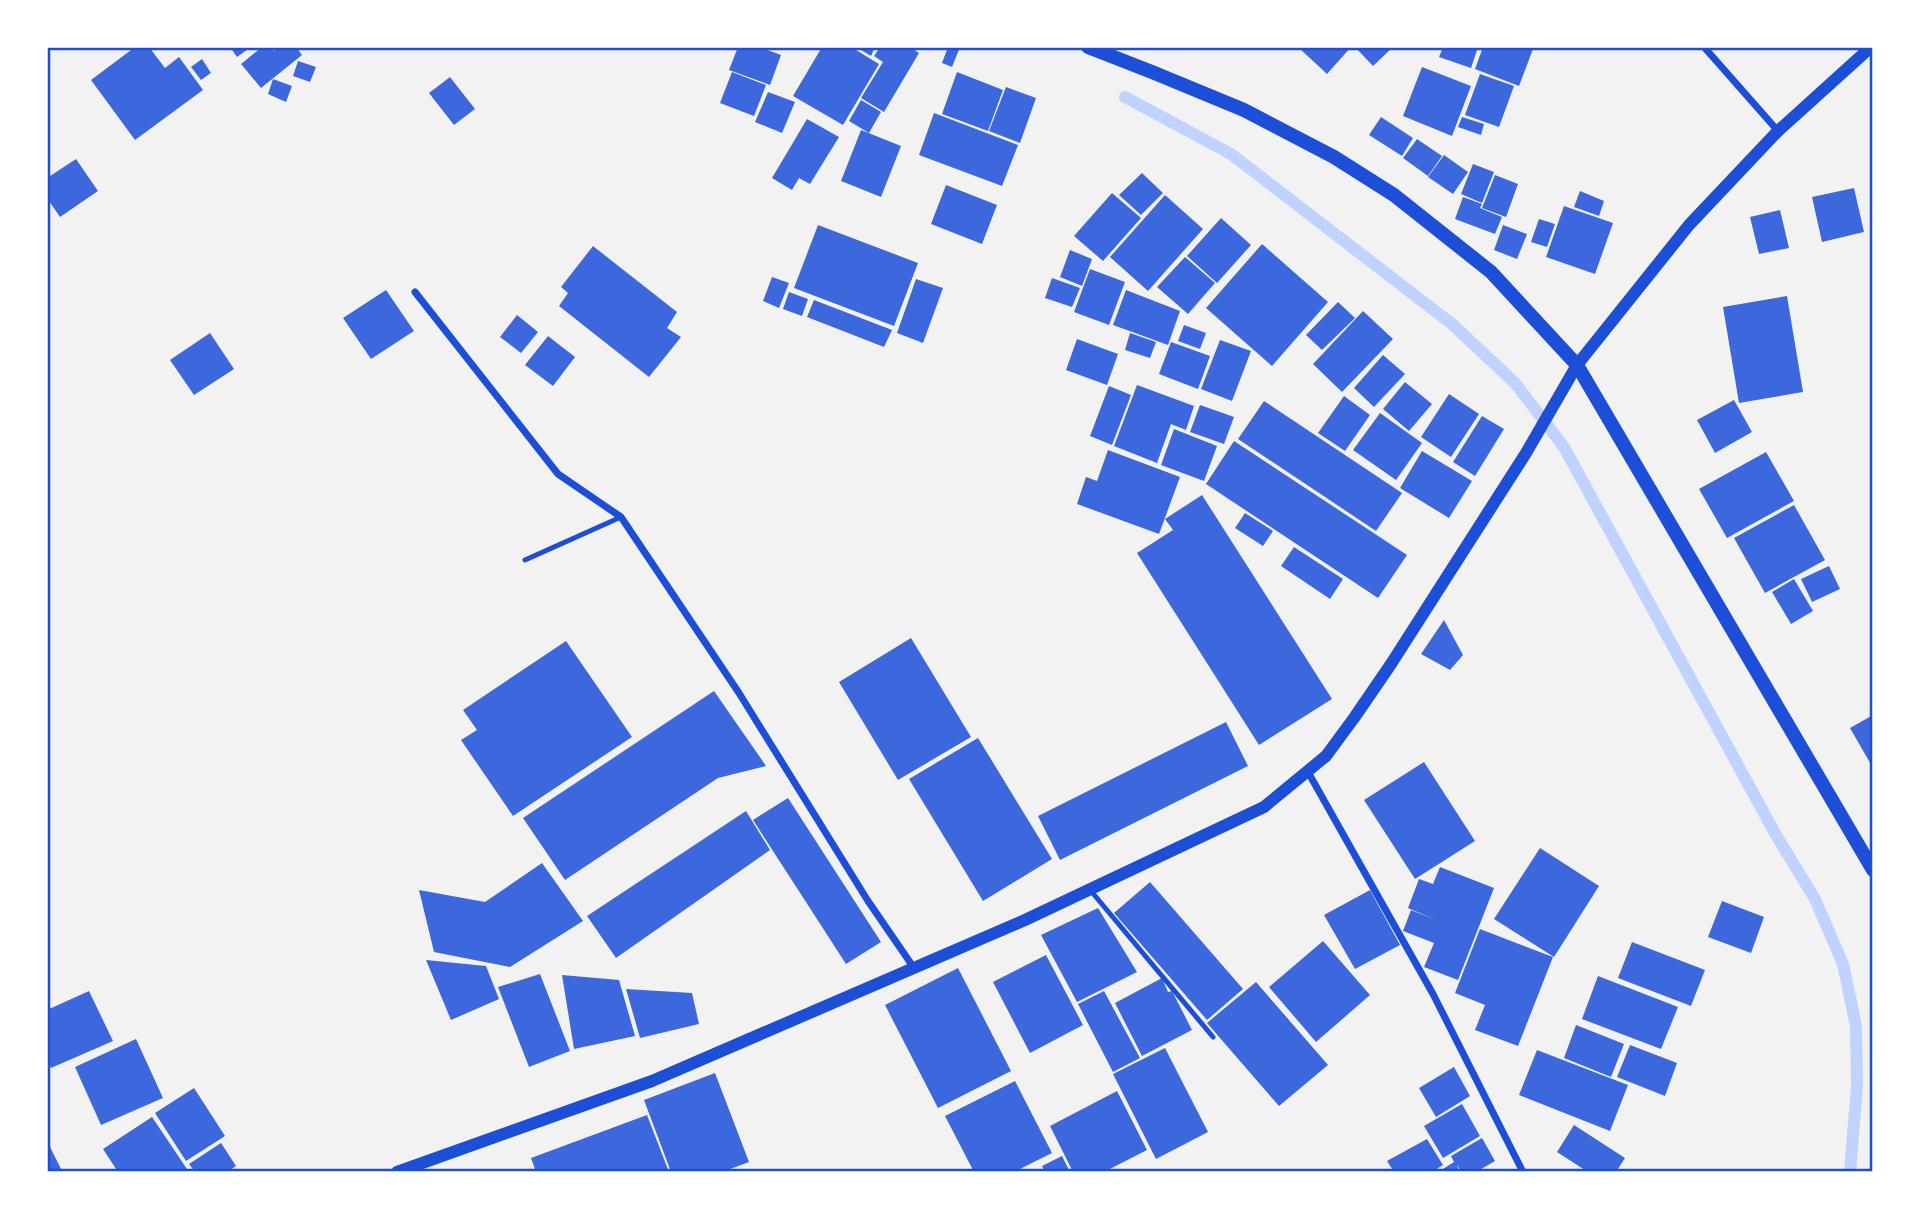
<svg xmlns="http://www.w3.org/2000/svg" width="1920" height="1219" font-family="Karla,sans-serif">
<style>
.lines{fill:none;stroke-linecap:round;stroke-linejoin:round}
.stream{stroke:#bfd3fe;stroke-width:12}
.building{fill:#3d67dc}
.service{stroke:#1d4ed8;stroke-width:5}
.minor{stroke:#1d4ed8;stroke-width:7}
.tertiary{stroke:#1d4ed8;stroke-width:12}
.secondary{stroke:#1d4ed8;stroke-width:14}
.neatline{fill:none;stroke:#1d4ed8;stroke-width:2.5}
</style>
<rect width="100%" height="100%" fill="#f2f2f2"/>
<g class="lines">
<!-- stream -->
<path class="stream" d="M1125,97L1231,154L1452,324L1515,383L1564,447L1776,835L1815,899L1843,964L1856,1026L1857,1086L1850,1172"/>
</g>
<!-- building -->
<path class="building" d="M135,47H149L165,68L179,57L203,90L135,140L91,80Z
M230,47H251L237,57Z
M262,47H271L274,51L279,47H296L302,55L261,88L241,64Z
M738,47H759L781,55L770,85L729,70Z
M822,47H851L879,64L843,125L793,96Z
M856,47H875L871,56Z
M880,47H910L919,53L884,112L861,98L883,62L874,56Z
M948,47H960L952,67L942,63Z
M1298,47H1351L1327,74Z
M1355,47H1393L1373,66Z
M1443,47H1478L1471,68L1439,57Z
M1483,47H1528L1533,49L1519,86L1475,69Z
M202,59L211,73L201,80L191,67Z
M298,61L316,67L310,82L293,76Z
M1422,67L1471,86L1452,136L1403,116Z
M732,72L766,85L754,116L720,103Z
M957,72L1003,90L988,131L942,114Z
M1480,74L1514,86L1499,127L1465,115Z
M450,77L475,109L454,125L429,93Z
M273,79L292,86L286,102L268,94Z
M1006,87L1036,98L1020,143L989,131Z
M768,92L795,102L782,133L755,122Z
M861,100L881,112L869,133L849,121Z
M934,113L1018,145L1002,186L919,155Z
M1381,117L1413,138L1402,156L1369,135Z
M1462,117L1484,124L1481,135L1458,127Z
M807,119L839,137L810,184L799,178L792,190L772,178Z
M861,130L901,146L881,197L841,181Z
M1417,139L1442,156L1428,176L1403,158Z
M1444,155L1468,172L1453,194L1428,177Z
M76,159L98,191L60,217L47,198V178Z
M1473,164L1494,172L1482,203L1461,194Z
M1142,173L1163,193L1141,215L1119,195Z
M1495,175L1518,184L1506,217L1482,208Z
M946,185L997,205L982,244L931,224Z
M1854,188L1864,232L1822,242L1812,197Z
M1580,191L1604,201L1599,216L1574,207Z
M1112,193L1141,218L1103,261L1074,236Z
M1165,195L1203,229L1148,291L1110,257Z
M1463,197L1482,204L1480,208L1502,217L1495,234L1455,219Z
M1564,206L1613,223L1595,274L1546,257Z
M1780,210L1789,248L1759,254L1750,217Z
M1221,218L1251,245L1217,283L1187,256Z
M1539,219L1555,224L1547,247L1531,242Z
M818,225L918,263L894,326L794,288Z
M1503,225L1527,234L1517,259L1494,250Z
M1262,244L1328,302L1272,366L1206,308Z
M593,246L677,312L667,328L681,337L649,377L559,306L568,293L561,287Z
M1070,250L1092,259L1082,286L1060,277Z
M1185,257L1215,283L1188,314L1157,287Z
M1090,269L1125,282L1109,325L1074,312Z
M772,277L789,283L779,308L763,301Z
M1052,278L1080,288L1072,307L1045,298Z
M916,279L943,288L923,343L897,333Z
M386,290L414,331L371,359L343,318Z
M1126,290L1180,311L1168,345L1113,325Z
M789,292L808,299L802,316L783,309Z
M1787,296L1803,392L1739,403L1723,307Z
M814,300L892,330L884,347L807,317Z
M1338,302L1355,318L1322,350L1306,335Z
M1363,311L1393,339L1342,392L1313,364Z
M517,315L538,332L521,353L500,337Z
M1184,325L1206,333L1200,349L1178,341Z
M210,333L234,369L194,395L170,360Z
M1130,333L1156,342L1150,358L1125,350Z
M548,336L575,357L553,386L525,365Z
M1077,339L1118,354L1107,385L1066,370Z
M1220,340L1251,351L1232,401L1201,389Z
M1171,342L1210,356L1198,389L1159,374Z
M1383,355L1405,374L1374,407L1354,388Z
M1405,382L1432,404L1409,431L1383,409Z
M1137,385L1194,406L1186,430L1171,424L1157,463L1114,446Z
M1109,386L1131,395L1112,445L1090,436Z
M1449,394L1479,414L1451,457L1421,437Z
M1344,396L1370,415L1345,451L1318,433Z
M1734,400L1752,432L1715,453L1697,420Z
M1264,401L1402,493L1376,531L1238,439Z
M1200,405L1234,417L1224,444L1190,432Z
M1380,413L1422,443L1396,480L1353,450Z
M1482,416L1504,429L1475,476L1453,462Z
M1174,429L1217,446L1204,481L1161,465Z
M1234,441L1407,555L1378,598L1206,484Z
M1108,450L1180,477L1159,534L1077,504L1086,477L1097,481Z
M1422,451L1472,481L1449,518L1400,488Z
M1766,452L1794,501L1727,538L1699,489Z
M1202,495L1332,699L1259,745L1137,553L1173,530L1165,519Z
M1794,505L1825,560L1765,593L1734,538Z
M1245,513L1273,531L1263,546L1235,528Z
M1294,547L1343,579L1330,599L1281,566Z
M1829,566L1840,589L1812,602L1801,579Z
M1794,579L1813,611L1791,624L1772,592Z
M1444,620L1463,655L1450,670L1421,654Z
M911,638L971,737L898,780L839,682Z
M566,641L632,737L513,816L461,740L477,730L463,710Z
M714,691L766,766L718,778L565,880L523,818Z
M1873,715V768L1850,728Z
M1226,722L1248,766L1060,860L1038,816Z
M978,738L1052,859L983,901L909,779Z
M1424,762L1475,841L1415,879L1364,800Z
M788,798L881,942L846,964L753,820Z
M746,811L770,850L616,958L587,916Z
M1540,848L1599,886L1554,957L1494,919Z
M542,863L583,921L510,967L434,952L419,890L485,902Z
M1440,867L1494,888L1458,980L1424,967L1434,943L1403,931L1411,910L1436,920L1408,908L1419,879L1433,884Z
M1150,882L1243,989L1207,1020L1114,913Z
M1370,890L1400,945L1355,969L1324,915Z
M1722,901L1764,917L1751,953L1708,937Z
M1098,908L1137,972L1077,1002L1041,935Z
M1480,929L1553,957L1518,1046L1475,1030L1485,1005L1455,993Z
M1323,941L1370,995L1316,1042L1269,987Z
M1632,942L1705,970L1691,1006L1618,978Z
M1046,955L1083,1025L1030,1053L993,982Z
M426,960L486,966L499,999L451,1020Z
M958,968L1011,1071L938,1108L885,1005Z
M540,974L570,1051L529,1067L498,987Z
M562,975L619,980L635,1036L574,1049Z
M1598,976L1678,1007L1661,1049L1582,1019Z
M1162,978L1168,992L1172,991L1192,1030L1142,1056L1115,1003Z
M1256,982L1328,1065L1279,1106L1207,1023Z
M626,989L692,993L699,1024L640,1038Z
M89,991L113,1041L51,1068L47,1059V1010Z
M1104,991L1140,1058L1113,1072L1078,1004Z
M1576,1025L1624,1044L1611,1077L1564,1058Z
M136,1039L163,1098L101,1125L75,1067Z
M1630,1045L1677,1063L1665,1096L1617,1077Z
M1165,1048L1208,1132L1156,1159L1113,1074Z
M1537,1050L1628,1085L1610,1131L1519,1095Z
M1454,1067L1470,1096L1436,1117L1419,1088Z
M715,1073L749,1162L722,1172H671L644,1100Z
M1015,1081L1052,1153L1014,1172H974L945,1116Z
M194,1088L225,1136L186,1161L155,1113Z
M1117,1091L1147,1150L1104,1172H1073L1050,1126Z
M1462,1104L1480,1136L1443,1158L1424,1126Z
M647,1115L669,1172H536L531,1158Z
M152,1117L189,1172H118L103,1149Z
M1574,1125L1625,1158L1616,1172H1588L1557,1152Z
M1482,1138L1495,1161L1476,1172H1461L1457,1165L1459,1172H1438L1454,1162L1451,1156Z
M1427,1139L1443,1165L1432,1172H1394L1387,1161Z
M221,1143L236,1166L227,1172H195L189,1164Z
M50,1147L61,1169L55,1172H49L47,1169V1148Z
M1062,1156L1070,1172H1045L1042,1166Z"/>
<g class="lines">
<!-- service -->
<path class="service" d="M525,560L621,517
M1091,891L1213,1037"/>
<!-- minor -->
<path class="minor" d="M1704,47L1778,131
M415,292L558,474L621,517L739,693L868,901L914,968
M1308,772L1433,994L1523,1172"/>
<!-- tertiary -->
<path class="tertiary" d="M397,1172L652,1081L1025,920L1264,807L1326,756L1354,718L1391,664L1526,453L1577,365L1689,225L1778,131L1871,47"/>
<!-- secondary -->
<path class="secondary" d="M1088,47L1152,72L1244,110L1334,157L1394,195L1491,272L1577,365L1873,870"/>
</g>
<!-- border -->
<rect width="1920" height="1219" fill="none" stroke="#ffffff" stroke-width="98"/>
<rect x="49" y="49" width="1822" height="1121" class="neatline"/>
</svg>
